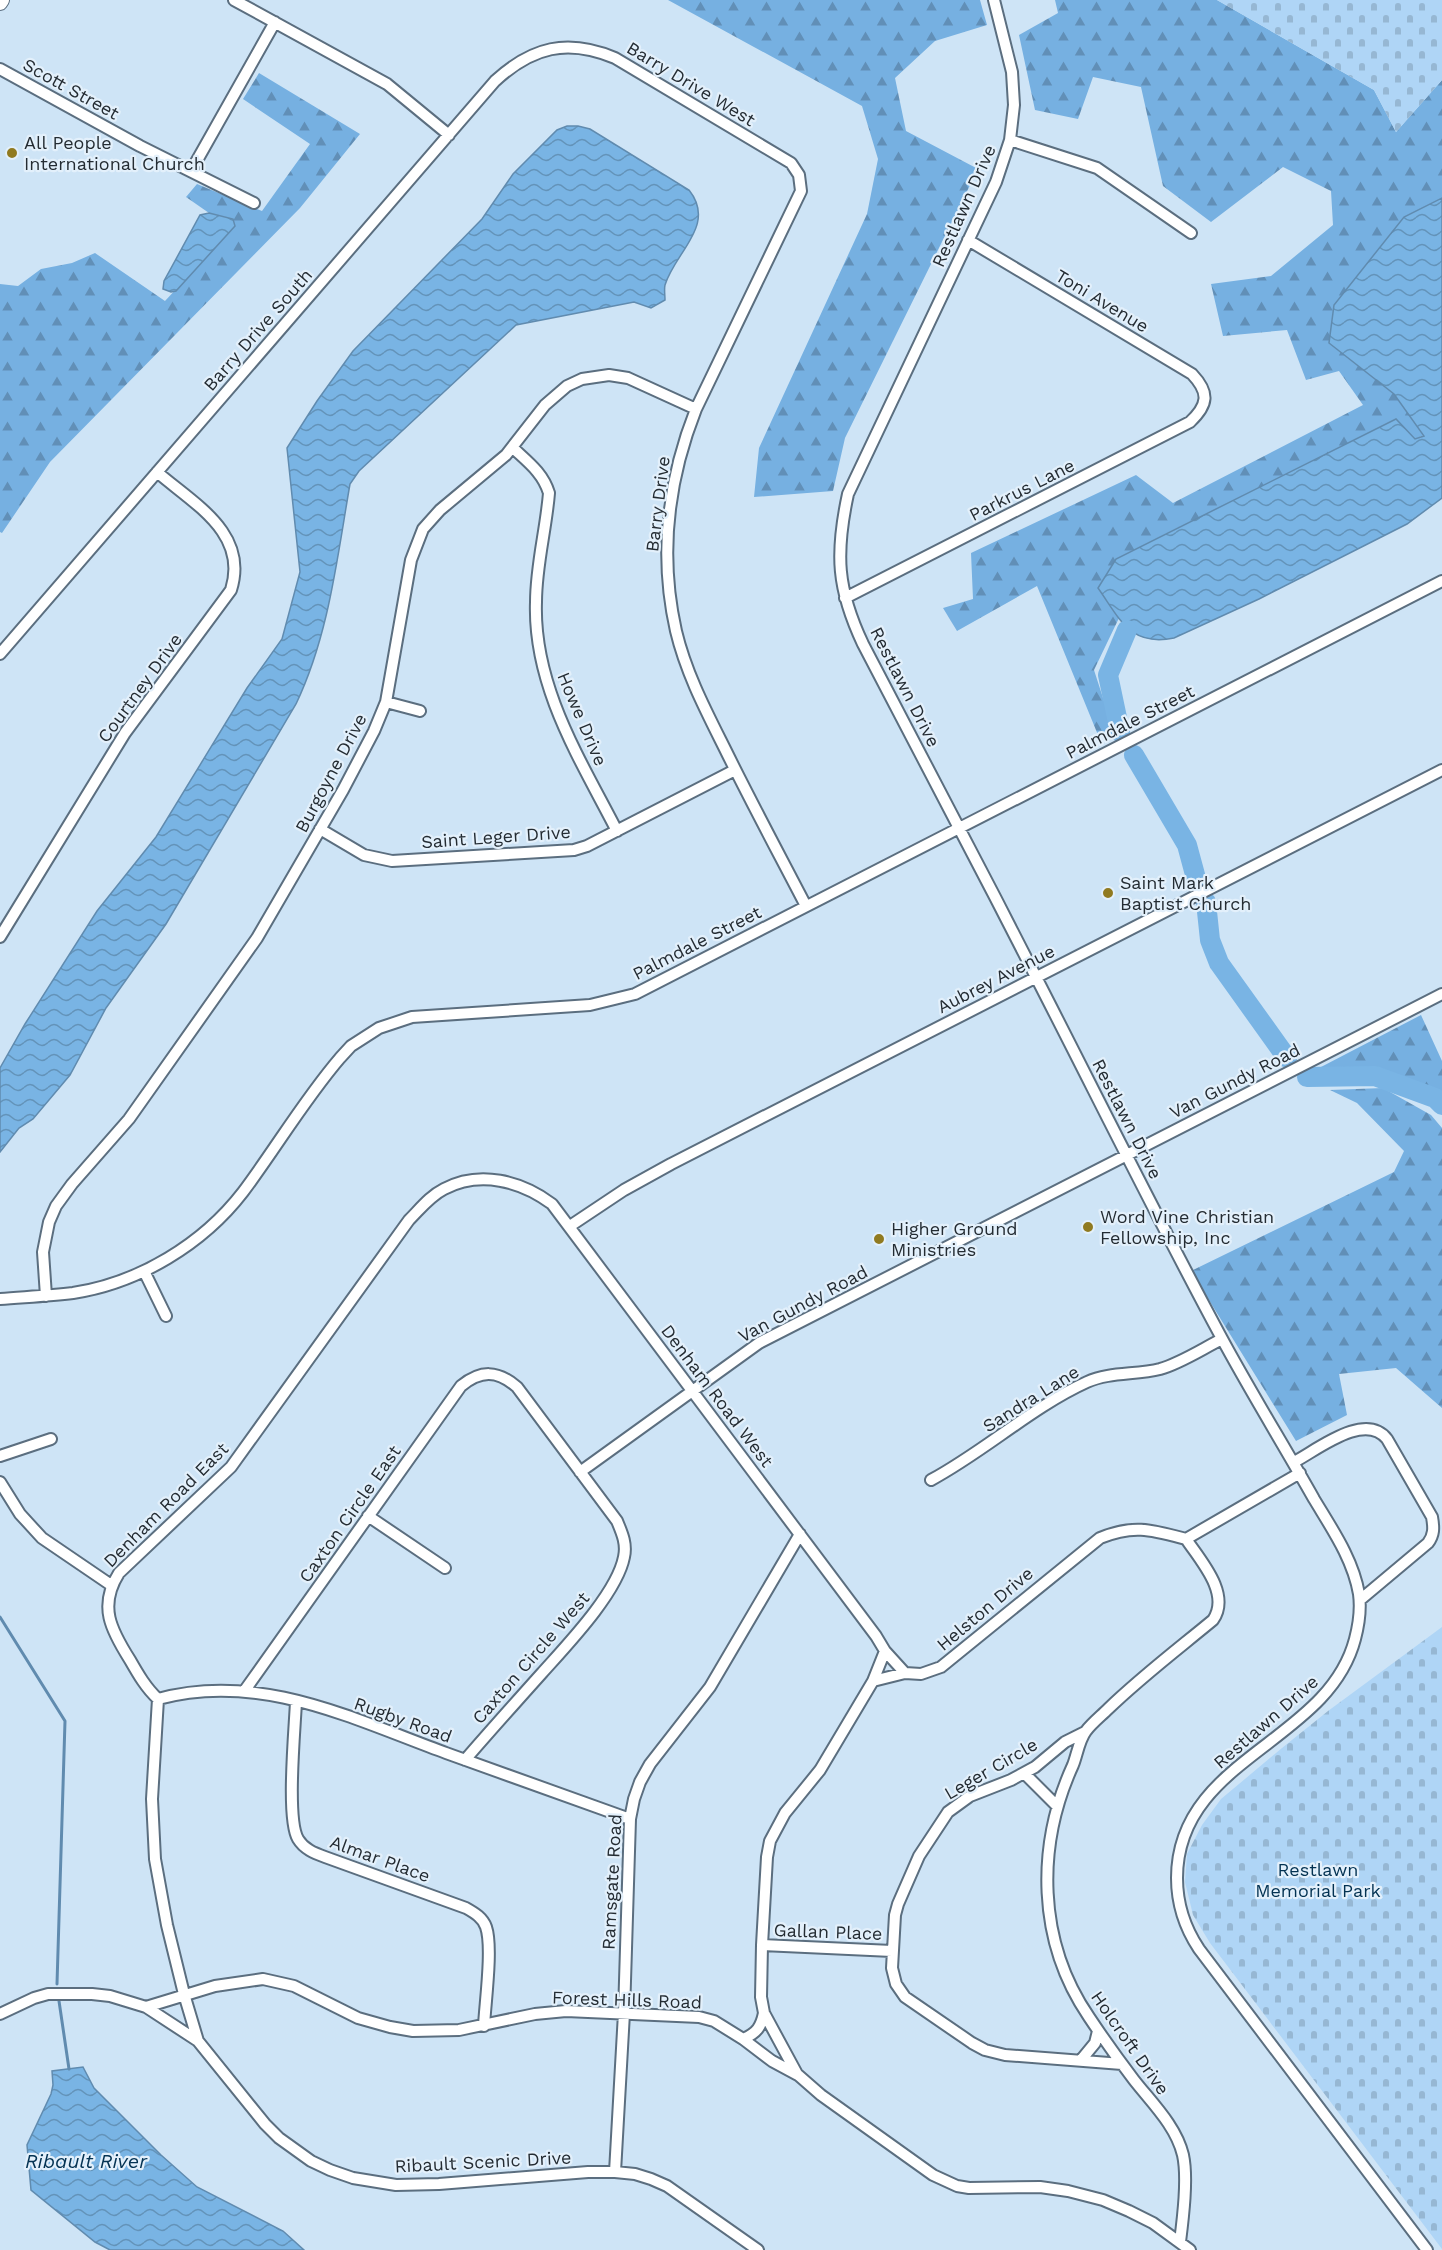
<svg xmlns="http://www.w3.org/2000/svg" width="1442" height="2250" font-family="'Work Sans',sans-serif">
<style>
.forest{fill:url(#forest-firs)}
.cemetery{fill:url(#cemetery-stones)}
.water{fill:url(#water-waves);stroke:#608baf;stroke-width:1.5}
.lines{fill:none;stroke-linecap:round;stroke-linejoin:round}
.stream{stroke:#608baf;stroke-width:3}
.river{stroke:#79b4e4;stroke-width:20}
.minor-casing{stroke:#5b6e7f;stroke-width:14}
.major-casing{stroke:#5b6e7f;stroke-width:16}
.minor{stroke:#fff;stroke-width:10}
.major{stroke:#fff;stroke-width:14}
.poi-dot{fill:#907a20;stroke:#e3f0fb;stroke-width:2}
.labels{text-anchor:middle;stroke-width:4.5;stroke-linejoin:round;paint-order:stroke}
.street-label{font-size:18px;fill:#242c33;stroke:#e3f0fb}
.poi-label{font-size:18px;fill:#242c33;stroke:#e3f0fb;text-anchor:start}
.park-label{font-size:18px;fill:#033252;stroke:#e3f0fb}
.water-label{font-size:20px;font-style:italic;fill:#043353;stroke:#e3f0fb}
</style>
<defs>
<pattern id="forest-firs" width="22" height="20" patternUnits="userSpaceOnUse" patternTransform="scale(1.5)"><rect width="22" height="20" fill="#76b0e1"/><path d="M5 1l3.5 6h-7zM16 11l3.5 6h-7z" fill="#618fb7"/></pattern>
<pattern id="cemetery-stones" width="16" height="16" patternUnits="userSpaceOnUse" patternTransform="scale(1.5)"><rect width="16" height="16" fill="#afd5f6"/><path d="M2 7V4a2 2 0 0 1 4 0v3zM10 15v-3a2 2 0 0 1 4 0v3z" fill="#96b7d3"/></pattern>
<pattern id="water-waves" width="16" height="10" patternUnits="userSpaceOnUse" patternTransform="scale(1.5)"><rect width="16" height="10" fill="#79b4e4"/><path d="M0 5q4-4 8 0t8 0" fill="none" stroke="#6393b9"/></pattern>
</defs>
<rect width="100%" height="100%" fill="#cee4f6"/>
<!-- forest -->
<path class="forest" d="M668,0H980L987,25L935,41L895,78L906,131L978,169L845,438L833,491L754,497L759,448L867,214L878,159L862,106Z
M1055,0H1217L1374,90L1396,132L1442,80V198L1404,217L1329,343L1394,394L1424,435L1098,588L1119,618L1094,670L1113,729L1098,735L1037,586L957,631L943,608L973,599L971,553L1136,475L1173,503L1363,405L1339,371L1306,380L1287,330L1223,336L1211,284L1271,276L1333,225L1331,191L1283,167L1211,222L1163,186L1141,87L1093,77L1078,119L1035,110L1019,35L1058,13Z
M259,73L360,134L300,208L50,462L2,533L0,532V284L18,286L41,269L72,263L95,253L165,301L235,226L233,219L209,213L186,197L197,184L262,211L310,144L243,99Z
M1421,1015L1442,1061V1095L1439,1092L1374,1068L1321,1067Z
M1383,1088L1431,1115L1442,1128V1408L1396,1368L1339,1374L1347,1415L1296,1441L1191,1271L1394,1172L1404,1151L1357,1103L1330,1090Z"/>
<!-- cemetery -->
<path class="cemetery" d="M1217,0H1442V80L1396,132L1374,90Z
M1442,1627V2249L1210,1943L1193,1915L1185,1882L1187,1854L1202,1825L1221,1799L1282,1748L1328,1711Z"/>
<!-- water -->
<path class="water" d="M567,126H578L590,129L689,190C717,225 675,252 665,285C664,289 665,295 665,300L651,308L634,302L516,325L359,471L350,484C337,558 329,635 296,704L166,924L106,1008L70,1075L33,1119L19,1128L0,1152V1068L25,1024L97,911L156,837L247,688L282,639L300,572L287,448L317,401L353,351L482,219L513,174L557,130Z
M1442,198V498L1407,524L1259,599L1174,638C1130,647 1120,619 1098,588L1116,559L1396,419L1415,439L1424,436L1394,394L1329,343L1334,305L1404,217Z
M209,213L233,219L235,226L176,291L171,292L163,289L164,281L200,215Z
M83,2067L94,2088L161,2155L197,2187L283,2231L304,2250H110L95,2242L31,2190L27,2145L51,2094L53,2085L52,2071Z"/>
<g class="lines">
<!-- stream -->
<path class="stream" d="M0,1617L65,1721L57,1984
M59,2001L69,2069"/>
<!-- river -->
<path class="river" d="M1120,732L1108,675L1127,630
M1134,755L1187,845L1197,882
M1206,902L1210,940L1219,963L1287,1058
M1307,1077L1375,1076L1435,1098L1442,1105"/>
<defs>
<path id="minor" d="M234,0L387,84L449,135
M994,0L1012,72L1014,105L1010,140L996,182L848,494C835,554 837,589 863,644C922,756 980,867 1037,979C1098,1098 1157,1218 1220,1335C1250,1391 1283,1444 1314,1499C1332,1529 1353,1559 1359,1594C1361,1609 1359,1624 1355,1639C1328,1743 1177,1758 1177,1878C1177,1903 1185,1928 1199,1949L1427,2250
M0,69L140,146L254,203
M1010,140L1097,168L1191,233
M191,171L275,22
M513,448C528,462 543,473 549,493C546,530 536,565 536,602C533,686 580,759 617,831
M845,598L1190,422C1208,405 1210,393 1192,374L968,240
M0,654L495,81C532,47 567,38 615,58L791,163L799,175L801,191L696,409C668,480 659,556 676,631C686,673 706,711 725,749C751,802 779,854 806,906
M386,702L420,711
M320,829L364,855L392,861L574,850L587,846L735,770
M0,937L125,733L231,590C249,533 194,504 157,472
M570,1226L624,1190L671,1164L1442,770
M144,1271L166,1316
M46,1296L43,1252L49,1222L56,1206L72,1184L129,1119L257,938L343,790L374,731L386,702L411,560L423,529L440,510L506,455L545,405L567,386L582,379L609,375L628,378L696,409
M0,1299C24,1297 49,1296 73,1293C139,1283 203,1244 243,1192C276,1148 304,1100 340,1058L351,1046L379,1028L412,1017L590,1005L635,994L1442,581
M0,1456L51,1439
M1294,1462C1317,1450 1365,1411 1387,1439L1432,1517C1434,1528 1434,1535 1428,1543L1360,1600
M580,1472L759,1343L1442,994
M931,1480C985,1451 1032,1407 1087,1382C1109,1372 1136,1375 1160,1369C1181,1363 1202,1349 1222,1339
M0,1482L20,1514L42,1538L111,1585
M368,1516L445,1568
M873,1681L905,1673
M245,1690L461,1386C481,1370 497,1370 517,1387L617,1521C622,1533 627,1544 624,1557C617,1593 567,1645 542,1673C516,1702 490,1731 465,1760
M158,1699C259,1671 353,1719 446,1753C508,1775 569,1797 630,1819
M296,1701C295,1728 286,1819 298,1839C304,1849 314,1853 325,1857L466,1908C475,1913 483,1918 486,1927C493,1947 485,2004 484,2026
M1085,1732L1065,1742L1035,1767L1011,1780L970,1796L948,1812L919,1856L898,1904L895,1915L892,1968L896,1984L905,1997L972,2043L985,2050L1005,2055L1122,2064
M1024,1773L1057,1806
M762,1945L892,1951
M146,2007L198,2041
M764,2013L761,1997L762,1945L767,1857L770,1841L785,1813L820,1770L873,1681L885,1651
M0,2014L34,1998L48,1994H92L110,1996L146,2007L215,1986L263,1979L294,1986L358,2018L390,2027L413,2031L459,2030L535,2014L566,2011L699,2017L714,2021L743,2039C757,2033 761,2027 764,2013L797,2074L821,2095L933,2175L957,2186L969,2188L1040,2187L1068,2191L1103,2200L1129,2211L1153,2223L1190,2250
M743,2039L772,2061L798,2075
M1081,2060L1095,2043L1098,2031
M615,2172L624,2013L630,1819L634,1799L640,1782L650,1764L710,1687L800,1534
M1180,2242C1183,2218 1188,2178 1183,2155C1176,2126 1152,2103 1134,2080C1118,2059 1103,2038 1089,2017C1037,1941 1036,1846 1073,1765C1077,1755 1079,1740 1086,1731C1092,1723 1101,1716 1108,1709C1141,1677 1178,1649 1213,1620C1231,1594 1201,1561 1186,1539
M758,2250L667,2186L651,2179L635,2174L615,2172H588L439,2184L396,2185L353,2178L330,2170L311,2161L279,2138L265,2124L198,2041L184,1994L167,1925L155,1859L152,1799L158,1699C146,1688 138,1674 130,1660C111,1630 98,1606 119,1573L231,1467L409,1220C420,1209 430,1196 444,1189C480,1170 521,1181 552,1204L876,1636L885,1651L905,1673L921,1674L941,1667L1100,1538C1134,1524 1152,1530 1186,1539L1300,1473"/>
<path id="major" d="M0,3L2,0"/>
</defs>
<!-- minor casing -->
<use href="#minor" class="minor-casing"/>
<!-- major casing -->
<use href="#major" class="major-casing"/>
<!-- minor -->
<use href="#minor" class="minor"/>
<!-- major -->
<use href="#major" class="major"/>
</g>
<!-- markers -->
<g class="poi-dot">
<circle cx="12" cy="153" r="6"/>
<circle cx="1108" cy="893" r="6"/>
<circle cx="1088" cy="1227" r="6"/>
<circle cx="879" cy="1239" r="6"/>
</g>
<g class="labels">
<!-- street labels -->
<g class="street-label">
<text transform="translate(691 84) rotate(31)" y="6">Barry Drive West</text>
<text transform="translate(71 89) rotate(29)" y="6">Scott Street</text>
<text transform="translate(964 206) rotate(-66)" y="6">Restlawn Drive</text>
<text transform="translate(1102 301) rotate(31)" y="6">Toni Avenue</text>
<text transform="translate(258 330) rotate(-49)" y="6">Barry Drive South</text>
<text transform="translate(1022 490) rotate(-27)" y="6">Parkrus Lane</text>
<text transform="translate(658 504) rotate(-83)" y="6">Barry Drive</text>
<text transform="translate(905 687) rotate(63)" y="6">Restlawn Drive</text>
<text transform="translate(140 688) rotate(-54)" y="6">Courtney Drive</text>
<text transform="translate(582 719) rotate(67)" y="6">Howe Drive</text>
<text transform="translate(1130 722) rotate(-27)" y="6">Palmdale Street</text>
<text transform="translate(331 773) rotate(-62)" y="6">Burgoyne Drive</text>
<text transform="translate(496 837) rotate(-4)" y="6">Saint Leger Drive</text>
<text transform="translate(697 943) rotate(-27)" y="6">Palmdale Street</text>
<text transform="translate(996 979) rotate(-27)" y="6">Aubrey Avenue</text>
<text transform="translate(1235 1081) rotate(-27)" y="6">Van Gundy Road</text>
<text transform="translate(1127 1119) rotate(63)" y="6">Restlawn Drive</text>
<text transform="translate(803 1304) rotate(-28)" y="6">Van Gundy Road</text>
<text transform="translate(717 1396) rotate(53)" y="6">Denham Road West</text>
<text transform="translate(1031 1399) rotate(-32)" y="6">Sandra Lane</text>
<text transform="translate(166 1505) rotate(-45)" y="6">Denham Road East</text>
<text transform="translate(350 1514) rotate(-55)" y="6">Caxton Circle East</text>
<text transform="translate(985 1609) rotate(-40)" y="6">Helston Drive</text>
<text transform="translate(531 1658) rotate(-49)" y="6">Caxton Circle West</text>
<text transform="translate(403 1720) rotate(20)" y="6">Rugby Road</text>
<text transform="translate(1266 1722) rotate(-41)" y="6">Restlawn Drive</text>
<text transform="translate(991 1769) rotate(-30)" y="6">Leger Circle</text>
<text transform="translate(380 1859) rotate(20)" y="6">Almar Place</text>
<text transform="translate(612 1882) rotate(-87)" y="6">Ramsgate Road</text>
<text transform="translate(828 1932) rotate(2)" y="6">Gallan Place</text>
<text transform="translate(627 2000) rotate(2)" y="6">Forest Hills Road</text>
<text transform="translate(1130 2043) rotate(55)" y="6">Holcroft Drive</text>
<text transform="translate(483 2162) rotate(-3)" y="6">Ribault Scenic Drive</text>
</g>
<!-- poi labels -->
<g class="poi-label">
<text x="24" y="149">All People<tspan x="24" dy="21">International Church</tspan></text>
<text x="1120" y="889">Saint Mark<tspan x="1120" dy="21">Baptist Church</tspan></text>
<text x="1100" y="1223">Word Vine Christian<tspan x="1100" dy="21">Fellowship, Inc</tspan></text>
<text x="891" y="1235">Higher Ground<tspan x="891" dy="21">Ministries</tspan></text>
</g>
<!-- park labels -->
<g class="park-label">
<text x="1318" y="1876">Restlawn<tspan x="1318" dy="21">Memorial Park</tspan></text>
</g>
<!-- water labels -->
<g class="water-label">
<text x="86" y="2168">Ribault River</text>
</g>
</g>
</svg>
